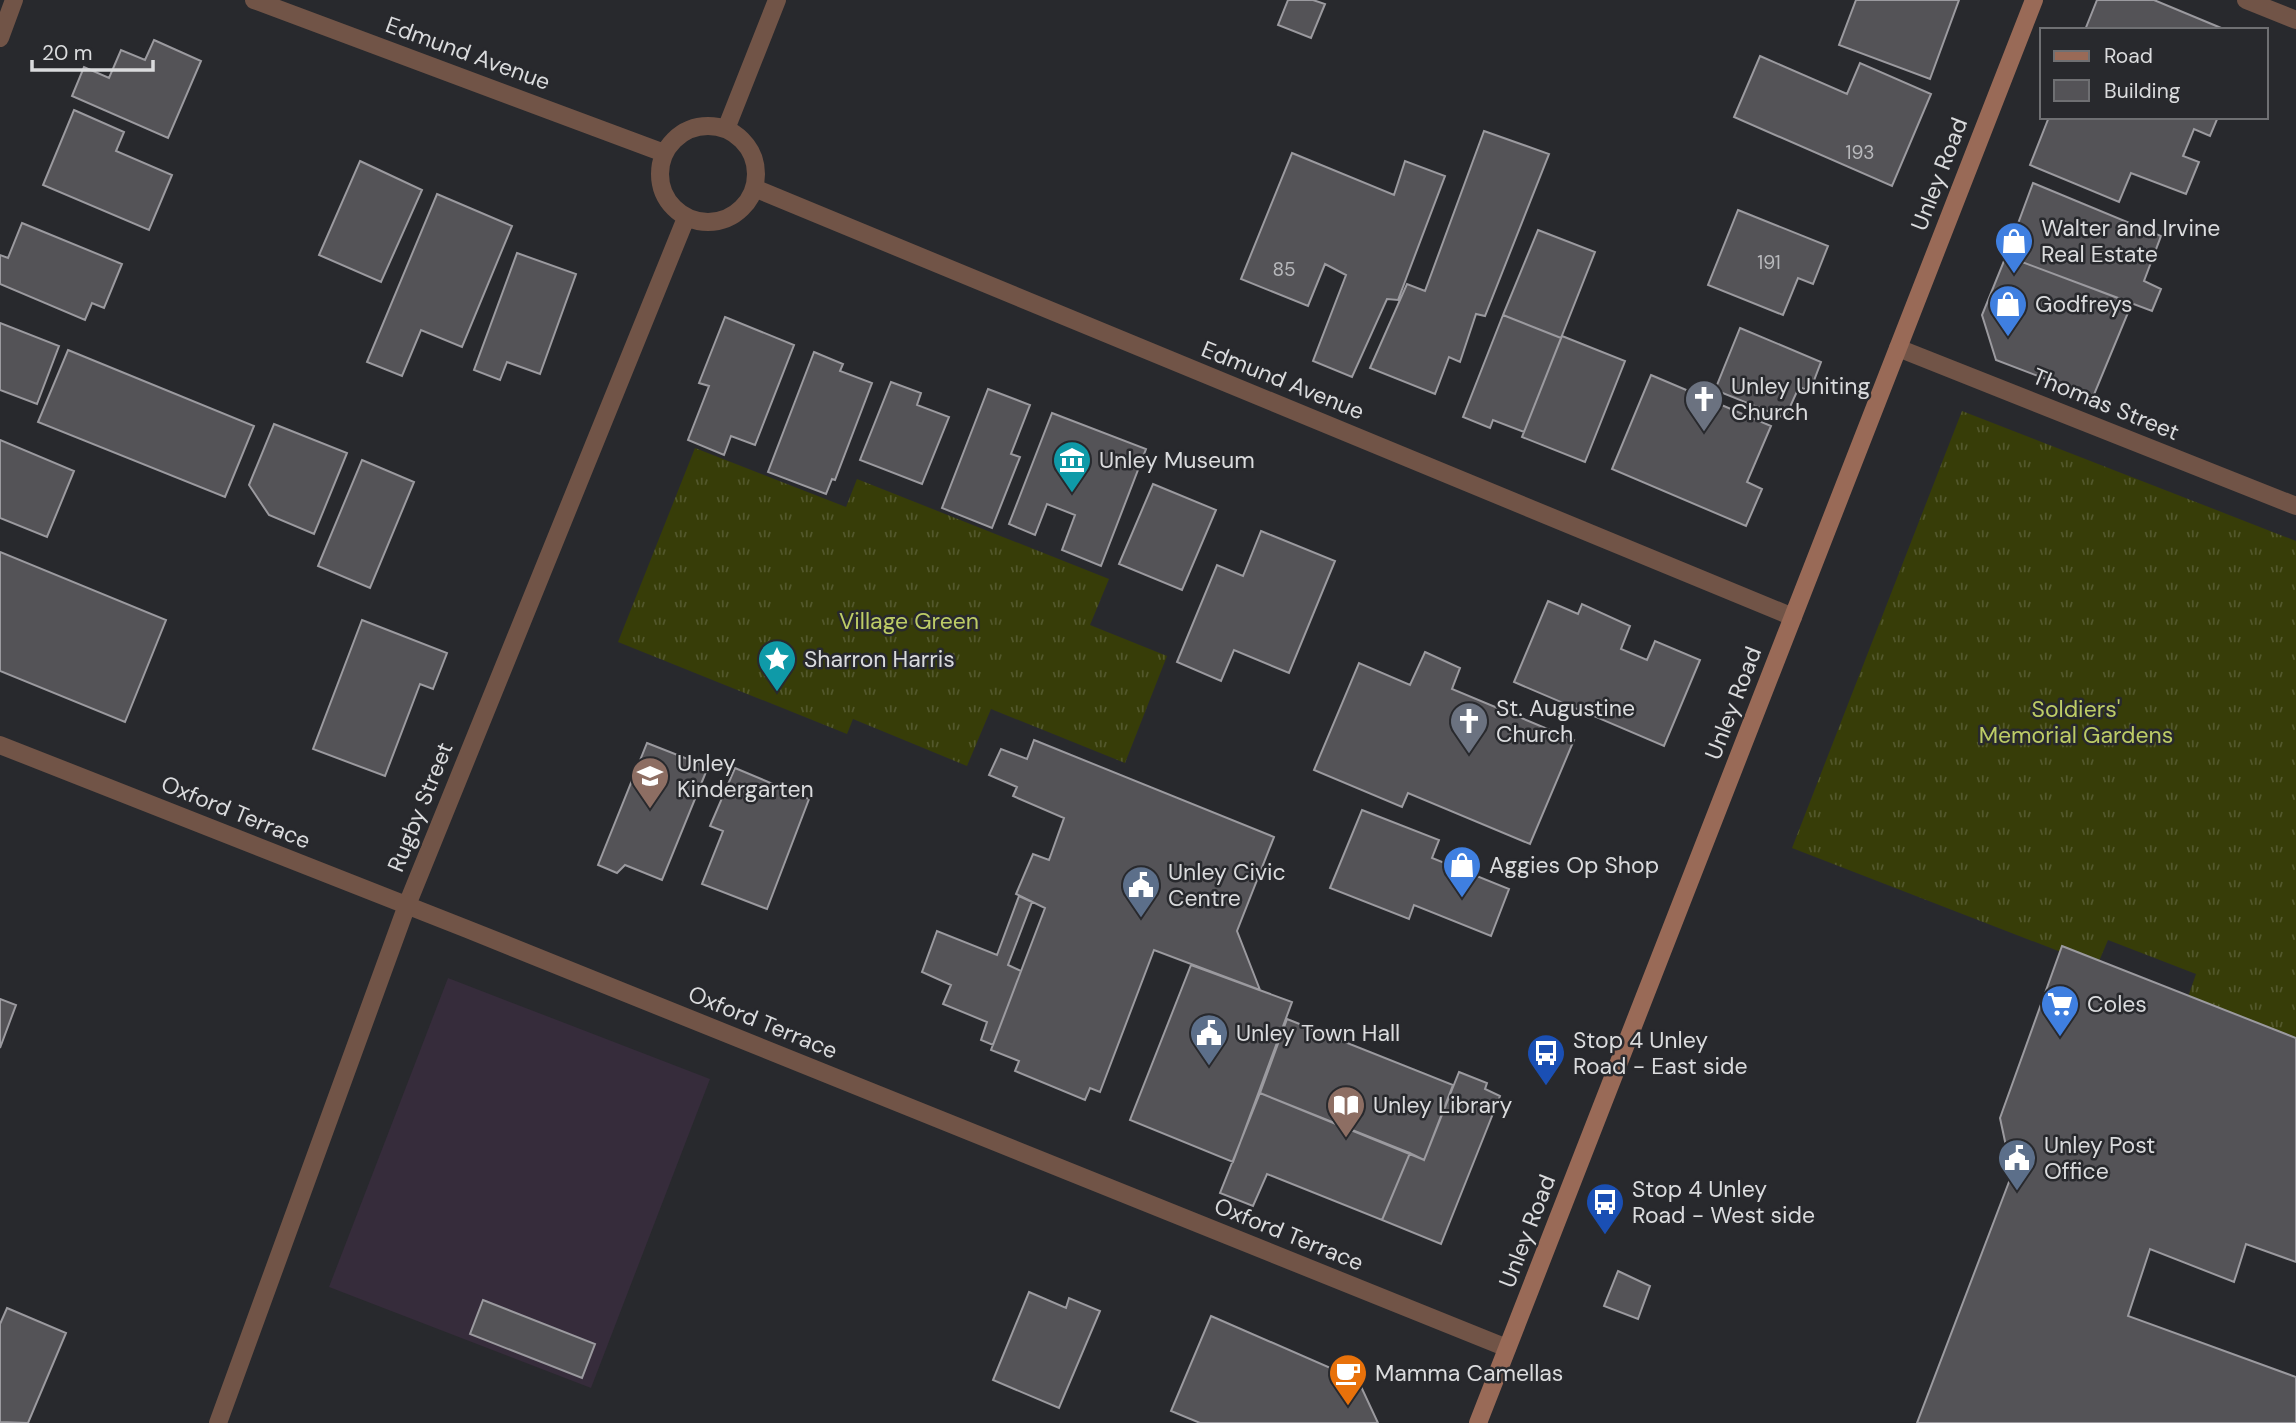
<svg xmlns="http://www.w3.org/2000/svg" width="2296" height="1423" font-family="'DM Sans',sans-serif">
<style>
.education{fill:#362c3b}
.grass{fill:url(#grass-tufts)}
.building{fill:#545357;stroke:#9b9a9f;stroke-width:2}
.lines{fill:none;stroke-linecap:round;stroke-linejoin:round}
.street{stroke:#715447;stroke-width:18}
.secondary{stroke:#996a57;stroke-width:18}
.labels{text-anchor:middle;stroke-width:5;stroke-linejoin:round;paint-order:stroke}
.number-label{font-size:19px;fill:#b8b9bc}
.street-label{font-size:23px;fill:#dadbdd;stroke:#28292d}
.poi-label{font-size:23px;fill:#dadbdd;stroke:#28292d;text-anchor:start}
.park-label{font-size:23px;fill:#bdcc66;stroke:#28292d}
</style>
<defs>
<pattern id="grass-tufts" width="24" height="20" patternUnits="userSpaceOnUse" patternTransform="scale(1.75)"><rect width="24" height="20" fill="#373d08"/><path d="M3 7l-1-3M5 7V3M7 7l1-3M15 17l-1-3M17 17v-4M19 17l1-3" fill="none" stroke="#53582c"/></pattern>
</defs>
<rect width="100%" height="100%" fill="#28292d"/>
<!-- education -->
<path class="education" d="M448,978L710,1079L591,1388L329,1287Z"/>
<!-- grass -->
<path class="grass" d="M1962,411L2296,541V1039L2188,997L2196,974L2108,940L2097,966L1792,848Z
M695,448L846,507L857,479L1109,579L1090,625L1167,656L1125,763L991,709L967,766L853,719L847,734L618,642Z"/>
<!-- building -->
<path class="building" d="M1288,0H1313L1325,4L1311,38L1278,25Z
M1856,0H1959L1930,79L1839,45Z
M2097,0H2154L2226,30H2085Z
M154,40L201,61L168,138L72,96L84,67L109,78L121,50L145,60Z
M1760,56L1847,94L1860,63L1931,94L1892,186L1734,117Z
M74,110L124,132L116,151L172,175L149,230L43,185Z
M2049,117H2218L2210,136L2194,129L2183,156L2199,162L2186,194L2131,173L2119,202L2030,165Z
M1484,131L1549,154L1485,316L1476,314L1460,362L1449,357L1435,394L1370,368L1407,284L1425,291Z
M1292,153L1394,195L1405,161L1445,176L1398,300L1387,299L1352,377L1313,361L1346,275L1325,264L1308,306L1241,279Z
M360,161L422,190L381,282L319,255Z
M2033,183L2161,236L2144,281L2161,289L2152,311L2006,256Z
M437,194L512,226L462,347L421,330L402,376L367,362Z
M1738,210L1828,246L1813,284L1798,278L1783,315L1708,285Z
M22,223L122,264L104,308L92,303L85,320L0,284V255L8,258Z
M1538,230L1595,252L1561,338L1503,315Z
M517,253L576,274L540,374L507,362L500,380L474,370Z
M2006,256L2132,303L2093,397L1996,360L1982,315Z
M1503,315L1561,338L1524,432L1493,420L1490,428L1463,417Z
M725,317L794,345L755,445L731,436L724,455L688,440L709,386L699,383Z
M0,323L59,346L37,404L0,390Z
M1740,328L1821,362L1810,391L1799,387L1785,418L1715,390Z
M1562,336L1625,361L1585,462L1522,437Z
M68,350L254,426L225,497L38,422Z
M814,352L843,364L840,371L872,383L835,480L832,479L826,494L768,472Z
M1651,375L1771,426L1747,482L1762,489L1746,526L1612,469Z
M891,382L921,393L917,405L949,417L922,484L860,460Z
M988,389L1030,405L1011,454L1020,457L992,528L942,508Z
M1052,413L1146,449L1101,566L1062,550L1075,515L1047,504L1035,535L1009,524Z
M274,424L347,453L314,534L269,515L249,485Z
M0,440L74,471L47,537L0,518Z
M362,460L414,482L370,588L318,566Z
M1153,484L1216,510L1182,590L1119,564Z
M1261,531L1335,561L1289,673L1234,650L1221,681L1177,662L1217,565L1243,576Z
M0,552L166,620L125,722L0,671Z
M1548,601L1578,614L1582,604L1630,626L1621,649L1647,660L1655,641L1700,660L1664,746L1514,682Z
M362,620L447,653L433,689L420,684L385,776L313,749Z
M1425,652L1460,668L1452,689L1574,740L1530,844L1408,793L1402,807L1314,770L1359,663L1410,685Z
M1034,740L1274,837L1237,931L1260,990L1154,950L1100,1092L1090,1088L1085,1100L1015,1071L1019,1061L991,1050L1045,908L1016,894L1033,854L1049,860L1064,818L1013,796L1017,787L989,775L1001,749L1027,759Z
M647,743L708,767L662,880L625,865L617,873L598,865Z
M735,768L809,799L767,909L702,884L723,831L710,826Z
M1362,810L1439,840L1432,858L1509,889L1491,936L1414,905L1409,919L1330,888Z
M1019,896L1032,902L1008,965L1021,971L993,1045L981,1040L987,1022L943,1004L951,985L922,972L937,931L997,955Z
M2062,946L2296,1038V1262L2246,1244L2234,1282L2150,1249L2128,1316L2296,1377V1423H1917L2012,1174L2000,1118Z
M1191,965L1292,1002L1233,1162L1130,1120Z
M0,999L16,1005L0,1048Z
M1287,1019L1453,1085L1424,1160L1260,1093Z
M1459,1072L1487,1083L1485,1089L1500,1096L1441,1244L1382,1220L1410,1153L1424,1160Z
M1260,1093L1410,1153L1382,1220L1267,1174L1253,1206L1220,1193Z
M1618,1271L1650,1286L1638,1319L1604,1306Z
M1029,1292L1066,1308L1069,1298L1100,1311L1059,1408L993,1380Z
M483,1300L595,1344L582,1378L470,1334Z
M7,1308L66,1333L28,1423L0,1422V1324Z
M1211,1316L1358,1380L1378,1423H1200L1171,1411Z"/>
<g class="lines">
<!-- street -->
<path class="street" d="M254,0L664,153
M2246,0L2296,20
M0,38L14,0
M660 174a48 48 0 1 1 96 0a48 48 0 1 1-96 0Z
M726,129L777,0
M754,188L1793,617
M1898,348L2296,506
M0,745L467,929L1507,1348
M218,1423L407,905L686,218"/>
<!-- secondary -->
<path class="secondary" d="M1478,1423L2034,0"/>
</g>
<!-- icons -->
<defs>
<symbol id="shop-pin" viewBox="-11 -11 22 30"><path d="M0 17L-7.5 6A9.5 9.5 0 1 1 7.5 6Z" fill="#3f7fe0" stroke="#28292d"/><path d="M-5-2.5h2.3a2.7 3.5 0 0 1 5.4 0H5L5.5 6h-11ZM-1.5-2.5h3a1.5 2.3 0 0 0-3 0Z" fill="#fff"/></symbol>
<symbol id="church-pin" viewBox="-11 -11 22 30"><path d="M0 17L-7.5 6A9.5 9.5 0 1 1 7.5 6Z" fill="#6b7280" stroke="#28292d"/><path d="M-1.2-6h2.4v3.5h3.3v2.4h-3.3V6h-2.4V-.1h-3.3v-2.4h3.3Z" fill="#fff"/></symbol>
<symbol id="museum-pin" viewBox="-11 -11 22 30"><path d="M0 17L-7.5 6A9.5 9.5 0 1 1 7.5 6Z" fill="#0f9aa8" stroke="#28292d"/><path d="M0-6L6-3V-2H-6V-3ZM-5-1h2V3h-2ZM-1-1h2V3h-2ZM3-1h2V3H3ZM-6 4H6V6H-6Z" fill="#fff"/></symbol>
<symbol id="sight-pin" viewBox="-11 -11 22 30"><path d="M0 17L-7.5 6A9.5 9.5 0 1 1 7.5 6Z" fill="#0f9aa8" stroke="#28292d"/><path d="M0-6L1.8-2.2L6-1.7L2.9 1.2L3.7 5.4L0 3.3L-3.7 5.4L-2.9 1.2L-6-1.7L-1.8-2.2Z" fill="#fff"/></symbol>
<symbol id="school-pin" viewBox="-11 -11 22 30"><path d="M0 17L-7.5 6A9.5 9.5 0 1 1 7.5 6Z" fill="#8d6e63" stroke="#28292d"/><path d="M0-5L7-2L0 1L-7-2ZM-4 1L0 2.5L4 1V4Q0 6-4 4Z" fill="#fff"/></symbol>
<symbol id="civic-pin" viewBox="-11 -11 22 30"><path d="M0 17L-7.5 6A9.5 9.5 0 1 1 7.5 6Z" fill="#5c6f8a" stroke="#28292d"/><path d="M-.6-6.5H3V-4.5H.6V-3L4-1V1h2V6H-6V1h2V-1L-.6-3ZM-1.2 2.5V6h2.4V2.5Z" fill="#fff"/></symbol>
<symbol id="supermarket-pin" viewBox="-11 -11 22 30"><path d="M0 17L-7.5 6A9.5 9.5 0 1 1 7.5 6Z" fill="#3f7fe0" stroke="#28292d"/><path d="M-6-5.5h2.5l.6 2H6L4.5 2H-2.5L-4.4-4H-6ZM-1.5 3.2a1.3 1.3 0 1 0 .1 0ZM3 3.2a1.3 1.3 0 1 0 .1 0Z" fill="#fff"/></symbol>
<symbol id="bus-pin" viewBox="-11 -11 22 30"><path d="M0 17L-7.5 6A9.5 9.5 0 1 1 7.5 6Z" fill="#1a4fb4" stroke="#28292d"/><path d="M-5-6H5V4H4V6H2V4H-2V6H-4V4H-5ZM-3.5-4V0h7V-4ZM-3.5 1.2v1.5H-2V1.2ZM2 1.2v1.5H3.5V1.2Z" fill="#fff"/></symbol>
<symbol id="library-pin" viewBox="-11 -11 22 30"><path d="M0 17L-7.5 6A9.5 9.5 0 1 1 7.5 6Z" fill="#8d6e63" stroke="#28292d"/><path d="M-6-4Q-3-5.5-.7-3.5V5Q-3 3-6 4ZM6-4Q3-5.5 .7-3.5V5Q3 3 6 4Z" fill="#fff"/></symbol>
<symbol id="cafe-pin" viewBox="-11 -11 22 30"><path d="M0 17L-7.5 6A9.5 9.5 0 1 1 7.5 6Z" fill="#e8710a" stroke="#28292d"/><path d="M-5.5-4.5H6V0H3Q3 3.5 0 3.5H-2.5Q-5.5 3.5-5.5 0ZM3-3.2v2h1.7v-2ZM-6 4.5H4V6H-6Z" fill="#fff"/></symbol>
</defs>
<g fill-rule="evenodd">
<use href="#shop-pin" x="1992" y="219" width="44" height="60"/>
<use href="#shop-pin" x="1986" y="282" width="44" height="60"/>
<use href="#church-pin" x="1682" y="377" width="44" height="60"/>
<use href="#museum-pin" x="1050" y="438" width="44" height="60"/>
<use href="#sight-pin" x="755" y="637" width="44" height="60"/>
<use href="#church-pin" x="1447" y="699" width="44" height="60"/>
<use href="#school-pin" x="628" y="754" width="44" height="60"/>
<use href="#shop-pin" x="1440" y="843" width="44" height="60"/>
<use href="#civic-pin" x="1119" y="863" width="44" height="60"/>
<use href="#supermarket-pin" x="2038" y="982" width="44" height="60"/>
<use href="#civic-pin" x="1187" y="1011" width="44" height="60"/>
<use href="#bus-pin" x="1524" y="1031" width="44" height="60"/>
<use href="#library-pin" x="1324" y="1083" width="44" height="60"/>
<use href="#civic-pin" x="1995" y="1136" width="44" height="60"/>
<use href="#bus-pin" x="1583" y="1180" width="44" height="60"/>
<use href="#cafe-pin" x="1326" y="1351" width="44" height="60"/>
</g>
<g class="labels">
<!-- number labels -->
<g class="number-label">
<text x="1860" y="159">193</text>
<text x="1769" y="269">191</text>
<text x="1284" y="276">85</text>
</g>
<!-- street labels -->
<g class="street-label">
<text transform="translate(468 53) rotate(20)" y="8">Edmund Avenue</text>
<text transform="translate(1939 174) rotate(-69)" y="8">Unley Road</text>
<text transform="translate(1283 380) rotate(22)" y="8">Edmund Avenue</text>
<text transform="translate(2106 404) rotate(22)" y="8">Thomas Street</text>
<text transform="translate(1733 703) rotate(-69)" y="8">Unley Road</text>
<text transform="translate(420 807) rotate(-68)" y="8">Rugby Street</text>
<text transform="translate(236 812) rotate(22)" y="8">Oxford Terrace</text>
<text transform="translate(763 1022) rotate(22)" y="8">Oxford Terrace</text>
<text transform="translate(1527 1231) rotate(-69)" y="8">Unley Road</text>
<text transform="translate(1289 1234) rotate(22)" y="8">Oxford Terrace</text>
</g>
<!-- poi labels -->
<g class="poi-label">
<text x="2041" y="236">Walter and Irvine<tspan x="2041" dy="26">Real Estate</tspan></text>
<text x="2035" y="312">Godfreys</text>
<text x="1731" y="394">Unley Uniting<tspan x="1731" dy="26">Church</tspan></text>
<text x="1099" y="468">Unley Museum</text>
<text x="804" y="667">Sharron Harris</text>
<text x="1496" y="716">St. Augustine<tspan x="1496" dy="26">Church</tspan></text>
<text x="677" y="771">Unley<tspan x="677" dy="26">Kindergarten</tspan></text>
<text x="1489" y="873">Aggies Op Shop</text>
<text x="1168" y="880">Unley Civic<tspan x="1168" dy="26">Centre</tspan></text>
<text x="2087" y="1012">Coles</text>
<text x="1236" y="1041">Unley Town Hall</text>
<text x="1573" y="1048">Stop 4 Unley<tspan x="1573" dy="26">Road - East side</tspan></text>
<text x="1373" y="1113">Unley Library</text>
<text x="2044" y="1153">Unley Post<tspan x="2044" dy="26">Office</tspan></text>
<text x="1632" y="1197">Stop 4 Unley<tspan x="1632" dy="26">Road - West side</tspan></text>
<text x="1375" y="1381">Mamma Camellas</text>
</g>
<!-- park labels -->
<g class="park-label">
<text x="909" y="629">Village Green</text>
<text x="2076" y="717">Soldiers'<tspan x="2076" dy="26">Memorial Gardens</tspan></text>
</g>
</g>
<!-- legend -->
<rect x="2040" y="28" width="228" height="91" fill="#28292d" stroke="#6f7073" stroke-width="2"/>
<rect x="2054" y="51" width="35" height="10" fill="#996a57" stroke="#6f7073" stroke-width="2"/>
<text x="2104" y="63" font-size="21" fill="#dadbdd">Road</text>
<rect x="2054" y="80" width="35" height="21" fill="#545357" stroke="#6f7073" stroke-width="2"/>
<text x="2104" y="98" font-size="21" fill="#dadbdd">Building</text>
<!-- scale -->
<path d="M32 60v10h121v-10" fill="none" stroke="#dadbdd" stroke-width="3.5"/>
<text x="42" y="60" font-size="21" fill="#dadbdd" stroke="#28292d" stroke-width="5" paint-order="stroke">20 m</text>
</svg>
